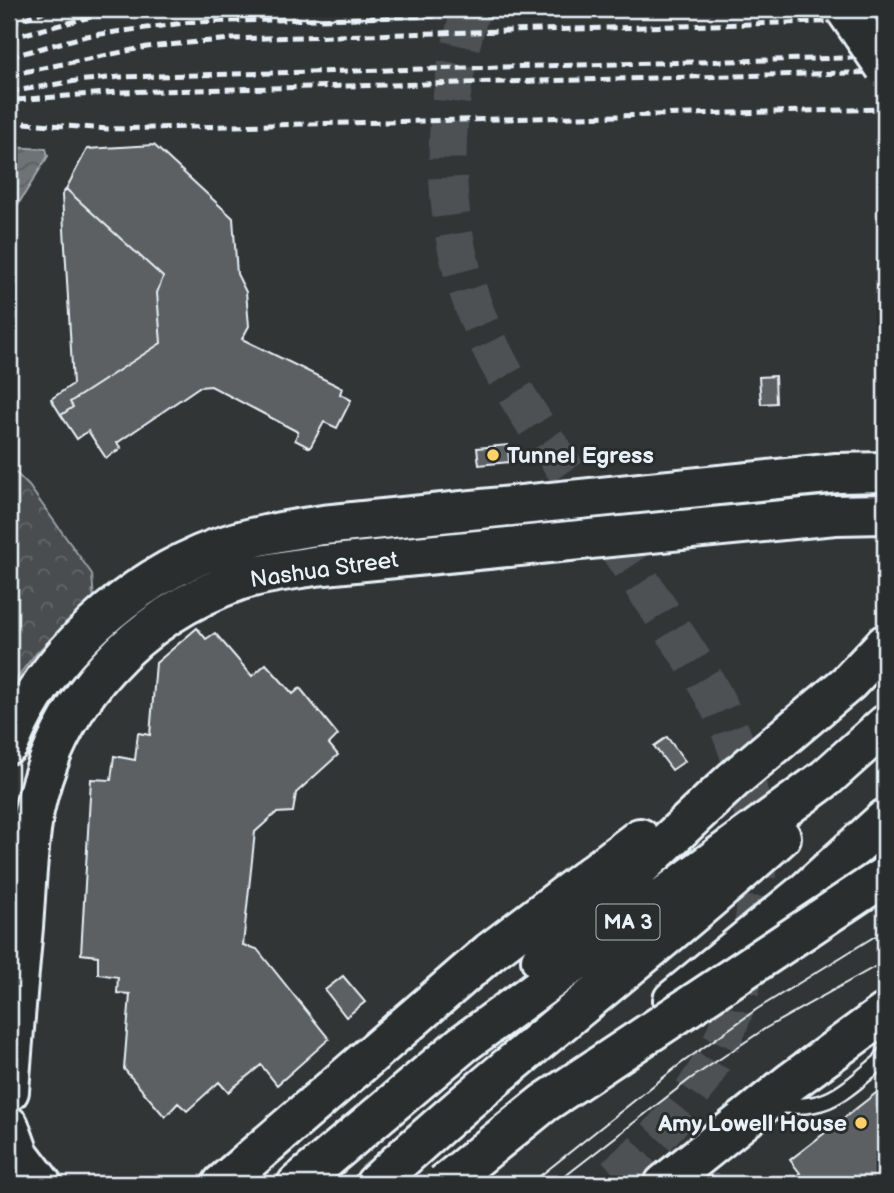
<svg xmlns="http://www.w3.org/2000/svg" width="894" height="1193" font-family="'Balsamiq Sans',sans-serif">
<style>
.forest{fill:url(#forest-crowns);stroke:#989fa4;stroke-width:2}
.water{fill:url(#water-waves);stroke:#9fa5aa;stroke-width:2}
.building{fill:#5c6063;stroke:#e8f1f8;stroke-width:2}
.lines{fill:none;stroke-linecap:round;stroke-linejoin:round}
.highway-tunnel{stroke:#4d5153;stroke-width:38;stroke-dasharray:38 19;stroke-linecap:butt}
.lane-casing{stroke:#e8f1f8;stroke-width:19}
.secondary-casing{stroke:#e8f1f8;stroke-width:44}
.primary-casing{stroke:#e8f1f8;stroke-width:44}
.highway-casing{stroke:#e8f1f8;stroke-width:44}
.lane{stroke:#2a2d2e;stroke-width:14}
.secondary{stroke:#2a2d2e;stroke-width:38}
.primary{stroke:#2a2d2e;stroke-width:38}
.highway{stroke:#2a2d2e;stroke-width:38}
.tram{stroke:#e8f1f8;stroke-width:2}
.rail{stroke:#e8f1f8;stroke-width:5;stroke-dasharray:10 5;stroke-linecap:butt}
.highway-bridge-casing{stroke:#e8f1f8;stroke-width:44;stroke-linecap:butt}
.highway-bridge{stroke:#2a2d2e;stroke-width:38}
.poi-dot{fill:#ffd166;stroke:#2a2d2e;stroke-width:2.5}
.labels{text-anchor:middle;stroke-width:6;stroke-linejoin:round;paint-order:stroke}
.shield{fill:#2a2d2e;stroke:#afb6bb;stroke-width:2}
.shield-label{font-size:21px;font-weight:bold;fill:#e8f1f8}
.poi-label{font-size:23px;font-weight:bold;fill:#e8f1f8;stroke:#2a2d2e;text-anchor:start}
.street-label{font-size:23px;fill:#e8f1f8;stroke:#2a2d2e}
</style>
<defs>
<pattern id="forest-crowns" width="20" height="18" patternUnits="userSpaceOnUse" patternTransform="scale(1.75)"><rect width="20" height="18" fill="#494d4f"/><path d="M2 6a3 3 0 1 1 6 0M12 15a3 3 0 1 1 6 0" fill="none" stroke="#636769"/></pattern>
<pattern id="water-waves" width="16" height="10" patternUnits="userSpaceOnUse" patternTransform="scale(1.75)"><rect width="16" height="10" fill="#6e7376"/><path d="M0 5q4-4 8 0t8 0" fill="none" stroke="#5a5e60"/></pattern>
</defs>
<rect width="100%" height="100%" fill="#323536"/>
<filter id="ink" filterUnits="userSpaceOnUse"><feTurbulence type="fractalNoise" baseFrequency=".0143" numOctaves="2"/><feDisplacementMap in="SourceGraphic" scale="14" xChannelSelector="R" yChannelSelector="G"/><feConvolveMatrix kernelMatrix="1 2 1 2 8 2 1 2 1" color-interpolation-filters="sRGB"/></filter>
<g filter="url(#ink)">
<!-- forest -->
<path class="forest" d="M9,466L29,486L92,574L94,601C60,632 30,651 9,693Z"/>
<!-- water -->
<path class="water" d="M9,147L46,149L48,156L9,219Z"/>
<!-- building -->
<path class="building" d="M154,145L233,218L237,274L246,292L249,326L242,339L342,388L340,394L351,400L337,428L324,422L310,448L295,440L298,432L211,386L199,387L117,443L121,448L106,458L88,431L77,439L61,415L73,407L70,402L161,343L157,293L163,277L66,189L87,149Z
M66,189L163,277L157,293L161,343L70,402L73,407L61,415L51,399L73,384L62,195Z
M775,376L776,403L761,404L759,377Z
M508,445L509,462L479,465L477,448Z
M197,628L206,639L215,633L252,676L266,664L293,694L300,688L338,735L329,744L338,755L296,793L293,812L276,813L255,832L243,945L257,949L329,1039L277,1085L261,1065L228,1092L219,1082L187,1111L178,1103L165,1117L124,1069L130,994L117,993L118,977L98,974V956L81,954L91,779L111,780L114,756L135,760L138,733L150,735L156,663Z
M667,737L685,761L672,770L654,746Z
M343,976L365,1002L346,1017L325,990Z
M885,1086V1184H793L790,1181L800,1173L790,1160Z"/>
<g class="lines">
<!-- highway-tunnel -->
<path class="highway-tunnel" d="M471,9C441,105 438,209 473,305C492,359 523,407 555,454C588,503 621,552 654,602C683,645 714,689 733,738C760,808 763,884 748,957C729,1057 683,1120 605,1184"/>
<defs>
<path id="lane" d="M774,1104C827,1112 841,1094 880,1062L885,1054"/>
<path id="secondary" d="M664,1184L791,1082L885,1013"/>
<path id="primary" d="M9,744C45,656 129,580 218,548C252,536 287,530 323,525L837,473L885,472
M9,1091C13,1037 18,982 23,927C26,888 27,849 34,811C57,701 137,616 241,580C264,573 290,570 314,566L835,515L885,514
M9,1152L13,1184"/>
<path id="highway" d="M541,960L733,780L848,683L885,644
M673,1000L805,892L885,819
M9,1126L19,1154L42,1184
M222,1184L490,952L640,838
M297,1184L463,1044L826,778L885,725
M375,1184C505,1062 649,956 781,837"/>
</defs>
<!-- lane casing -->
<use href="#lane" class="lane-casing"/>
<!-- secondary casing -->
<use href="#secondary" class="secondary-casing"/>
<!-- primary casing -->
<use href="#primary" class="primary-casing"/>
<!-- highway casing -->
<use href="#highway" class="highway-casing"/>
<!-- lane -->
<use href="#lane" class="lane"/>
<!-- secondary -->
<use href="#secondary" class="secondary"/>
<!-- primary -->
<use href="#primary" class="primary"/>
<!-- highway -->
<use href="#highway" class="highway"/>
<!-- tram -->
<path class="tram" d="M530,1184L679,1065L757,1009L885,930
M555,1184L690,1079L766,1028L885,961"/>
<!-- rail -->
<path class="rail" d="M9,23L52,9
M9,38L122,9
M9,57L86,36L191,22L734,9
M9,75L147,47L231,39L885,20
M9,92L76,81L120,77L885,57
M16,100L119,92L885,72
M9,122L108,129L153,128L885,109"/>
<defs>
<path id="highway-bridge" d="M845,9L885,67
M444,1184L544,1103L885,876"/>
</defs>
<!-- highway-bridge casing -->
<use href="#highway-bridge" class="highway-bridge-casing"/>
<!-- highway-bridge -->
<use href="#highway-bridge" class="highway-bridge"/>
</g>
</g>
<!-- markers -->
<g class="poi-dot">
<circle cx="493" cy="455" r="7"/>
<circle cx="861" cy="1123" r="7"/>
</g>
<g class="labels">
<!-- shield labels -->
<rect class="shield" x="596.5" y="904.5" width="63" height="35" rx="5"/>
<g class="shield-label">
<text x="628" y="929">MA 3</text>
</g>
<!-- poi labels -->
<g class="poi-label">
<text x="507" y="463">Tunnel Egress</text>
<text x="847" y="1131" text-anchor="end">Amy Lowell House</text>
</g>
<!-- street labels -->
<g class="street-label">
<text transform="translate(324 569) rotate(-8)" y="8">Nashua Street</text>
</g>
</g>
<!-- margin -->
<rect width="894" height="1193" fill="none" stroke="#2a2d2e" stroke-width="35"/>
<rect x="18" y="18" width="859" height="1158" fill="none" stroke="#e8f1f8" stroke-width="2.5" filter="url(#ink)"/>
</svg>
